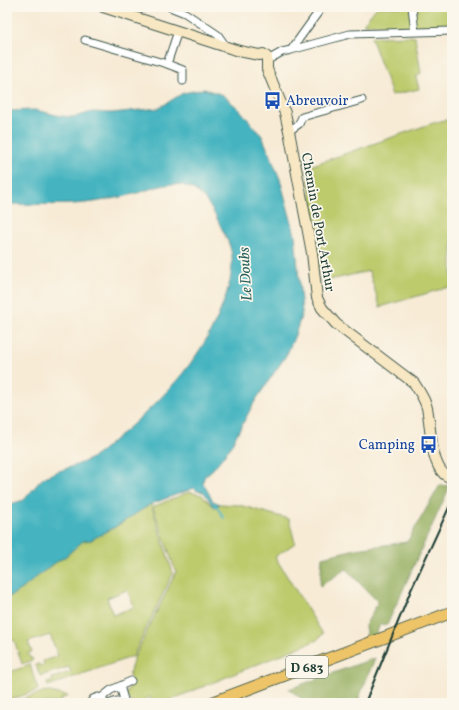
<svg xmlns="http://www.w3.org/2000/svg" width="459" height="710" font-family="Vollkorn,serif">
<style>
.green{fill:#bdcb6d;stroke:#6e8450;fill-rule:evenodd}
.forest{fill:#96af60;stroke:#5a764a}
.water{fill:#45b4c0;stroke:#32787a}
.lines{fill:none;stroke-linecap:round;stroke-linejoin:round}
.stream{stroke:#45b4c0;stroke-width:2}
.street-casing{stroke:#3f574c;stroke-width:9}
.secondary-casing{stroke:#3f574c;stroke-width:12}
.primary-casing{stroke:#3f574c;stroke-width:13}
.street{stroke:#fff;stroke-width:7}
.secondary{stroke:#f8e7c3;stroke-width:10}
.primary{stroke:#eec469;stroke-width:11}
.rail{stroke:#1f3d34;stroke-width:2}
.labels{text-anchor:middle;stroke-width:3.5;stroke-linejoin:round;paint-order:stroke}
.shield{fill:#fbf7ec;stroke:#61756b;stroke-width:1}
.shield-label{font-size:13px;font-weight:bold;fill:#1f3d34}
.transit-label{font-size:14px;fill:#164399;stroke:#fbf7ec;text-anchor:start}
.street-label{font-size:14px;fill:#1f3d34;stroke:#fbf7ec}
.water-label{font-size:15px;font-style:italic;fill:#2a615e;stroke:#fbf7ec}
</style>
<rect width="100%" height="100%" fill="#fbf7ec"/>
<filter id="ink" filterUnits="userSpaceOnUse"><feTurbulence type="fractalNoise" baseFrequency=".025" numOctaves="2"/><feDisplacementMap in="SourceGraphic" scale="8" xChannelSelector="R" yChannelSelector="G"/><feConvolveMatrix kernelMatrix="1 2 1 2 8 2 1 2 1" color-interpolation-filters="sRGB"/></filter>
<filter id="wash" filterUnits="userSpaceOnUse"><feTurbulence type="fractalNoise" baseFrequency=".012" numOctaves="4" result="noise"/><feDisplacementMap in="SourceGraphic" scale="16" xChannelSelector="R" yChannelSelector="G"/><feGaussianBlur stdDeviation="0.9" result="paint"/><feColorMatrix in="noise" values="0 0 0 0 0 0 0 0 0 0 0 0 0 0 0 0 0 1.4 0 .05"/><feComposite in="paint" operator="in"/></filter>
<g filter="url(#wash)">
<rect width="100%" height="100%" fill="#f7ebd6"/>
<!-- green -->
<path class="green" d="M377,7H452V29L363,24Z
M410,36L415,37L421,73L416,77L419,89L392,95L371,37Z
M452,118V286L380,307L369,271L321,282L307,167L430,124Z
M189,492L202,495L214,507L220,504L239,505L289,519L295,543L275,557L323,634L317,640L163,703H153L150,697L140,703H131L126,694L131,682L129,674L134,658L176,572L153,507Z
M151,504L173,573L134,654V656L48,686L47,683L53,681L52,678L71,672L69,667L40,676L36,665L39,664L40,666L44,665L43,661L58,656L50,635L28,642L32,652L28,653L30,658H32L33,660L22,664L14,640L7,642V598L21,590L49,567L66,556L83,541L91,540L115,527ZM127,590L134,607L113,615L107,598Z
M30,665L38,690L10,700L7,690V673Z
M45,691L68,696L61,699L62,703H30L29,700L21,703L20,700Z"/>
<!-- forest -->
<path class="forest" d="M440,485L450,486L387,625L380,624L376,635L367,639L365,626L378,602L346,569L320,586L322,557L356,549L407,542Z
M375,658L357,703H307L289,689Z"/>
<!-- water -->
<path class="water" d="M204,89L223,95L240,110L262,136L270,155L280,179L295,235L302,313L295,335L287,354L255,401L229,449L213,469L204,477L203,483L213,501L220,504L214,507L204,492L197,491L194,488L151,504L115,527L91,540L83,541L66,556L49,567L21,590L7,598V505L24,500L40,481L45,477C61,469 79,466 95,456C103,451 110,443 118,437C164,399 208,353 226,295C230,283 233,269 232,256C231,247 227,239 223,231C215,214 205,192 186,186C168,180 147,191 130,195C118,198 106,200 94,202C66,206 36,204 7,204V111L35,110L61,116L75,117L92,112L112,113L159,108L183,93Z"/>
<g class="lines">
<!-- stream -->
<path class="stream" d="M215,504L224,518"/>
</g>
</g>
<g filter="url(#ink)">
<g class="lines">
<defs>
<path id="street" d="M170,7L185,13L218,35L223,42L222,45
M412,7L415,32
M85,40L167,64L178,31
M291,50L322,7
M268,60L282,52L291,50L350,34L452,31
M167,64L183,70V81
M289,131L299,124L302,117L362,100
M120,686L125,703
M101,698L111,690L131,681
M90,703L93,699L98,697L103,699L104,703
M111,703L117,701L125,703"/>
<path id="secondary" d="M103,7L239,51L259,55L263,54L267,57V69L285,113L289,131L312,253L317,298L322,308L336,324L414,383C419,391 425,399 427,408C431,426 430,461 444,474C446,476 450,477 452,479"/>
<path id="primary" d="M211,703L452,612"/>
</defs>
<!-- street casing -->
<use href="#street" class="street-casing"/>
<!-- secondary casing -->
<use href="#secondary" class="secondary-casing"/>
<!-- primary casing -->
<use href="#primary" class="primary-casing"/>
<!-- street -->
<use href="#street" class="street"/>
<!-- secondary -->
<use href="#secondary" class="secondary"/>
<!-- primary -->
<use href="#primary" class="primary"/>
<!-- rail -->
<path class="rail" d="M365,703L411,590L452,501"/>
</g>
</g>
<!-- icons -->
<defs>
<symbol id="bus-bare" viewBox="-9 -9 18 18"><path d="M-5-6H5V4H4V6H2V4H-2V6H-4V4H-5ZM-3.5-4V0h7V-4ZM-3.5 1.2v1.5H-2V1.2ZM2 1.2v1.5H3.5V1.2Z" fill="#1a4fb4" stroke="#fbf7ec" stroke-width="2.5" paint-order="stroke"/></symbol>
</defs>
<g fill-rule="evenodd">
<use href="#bus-bare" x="260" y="88" width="25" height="25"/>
<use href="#bus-bare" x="416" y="432" width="25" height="25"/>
</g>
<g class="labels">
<!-- shield labels -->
<rect class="shield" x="286" y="656" width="42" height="22" rx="3"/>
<g class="shield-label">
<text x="307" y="672">D 683</text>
</g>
<!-- transit labels -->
<g class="transit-label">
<text x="286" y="105">Abreuvoir</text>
<text x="415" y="449" text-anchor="end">Camping</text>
</g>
<!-- street labels -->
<g class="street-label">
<text transform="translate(319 222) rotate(80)" y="5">Chemin de Port Arthur</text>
</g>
<!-- water labels -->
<g class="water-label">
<text transform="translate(245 274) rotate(-93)" y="5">Le Doubs</text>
</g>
</g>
<!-- margin -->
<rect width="459" height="710" fill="none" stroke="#fbf7ec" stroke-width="24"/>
</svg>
